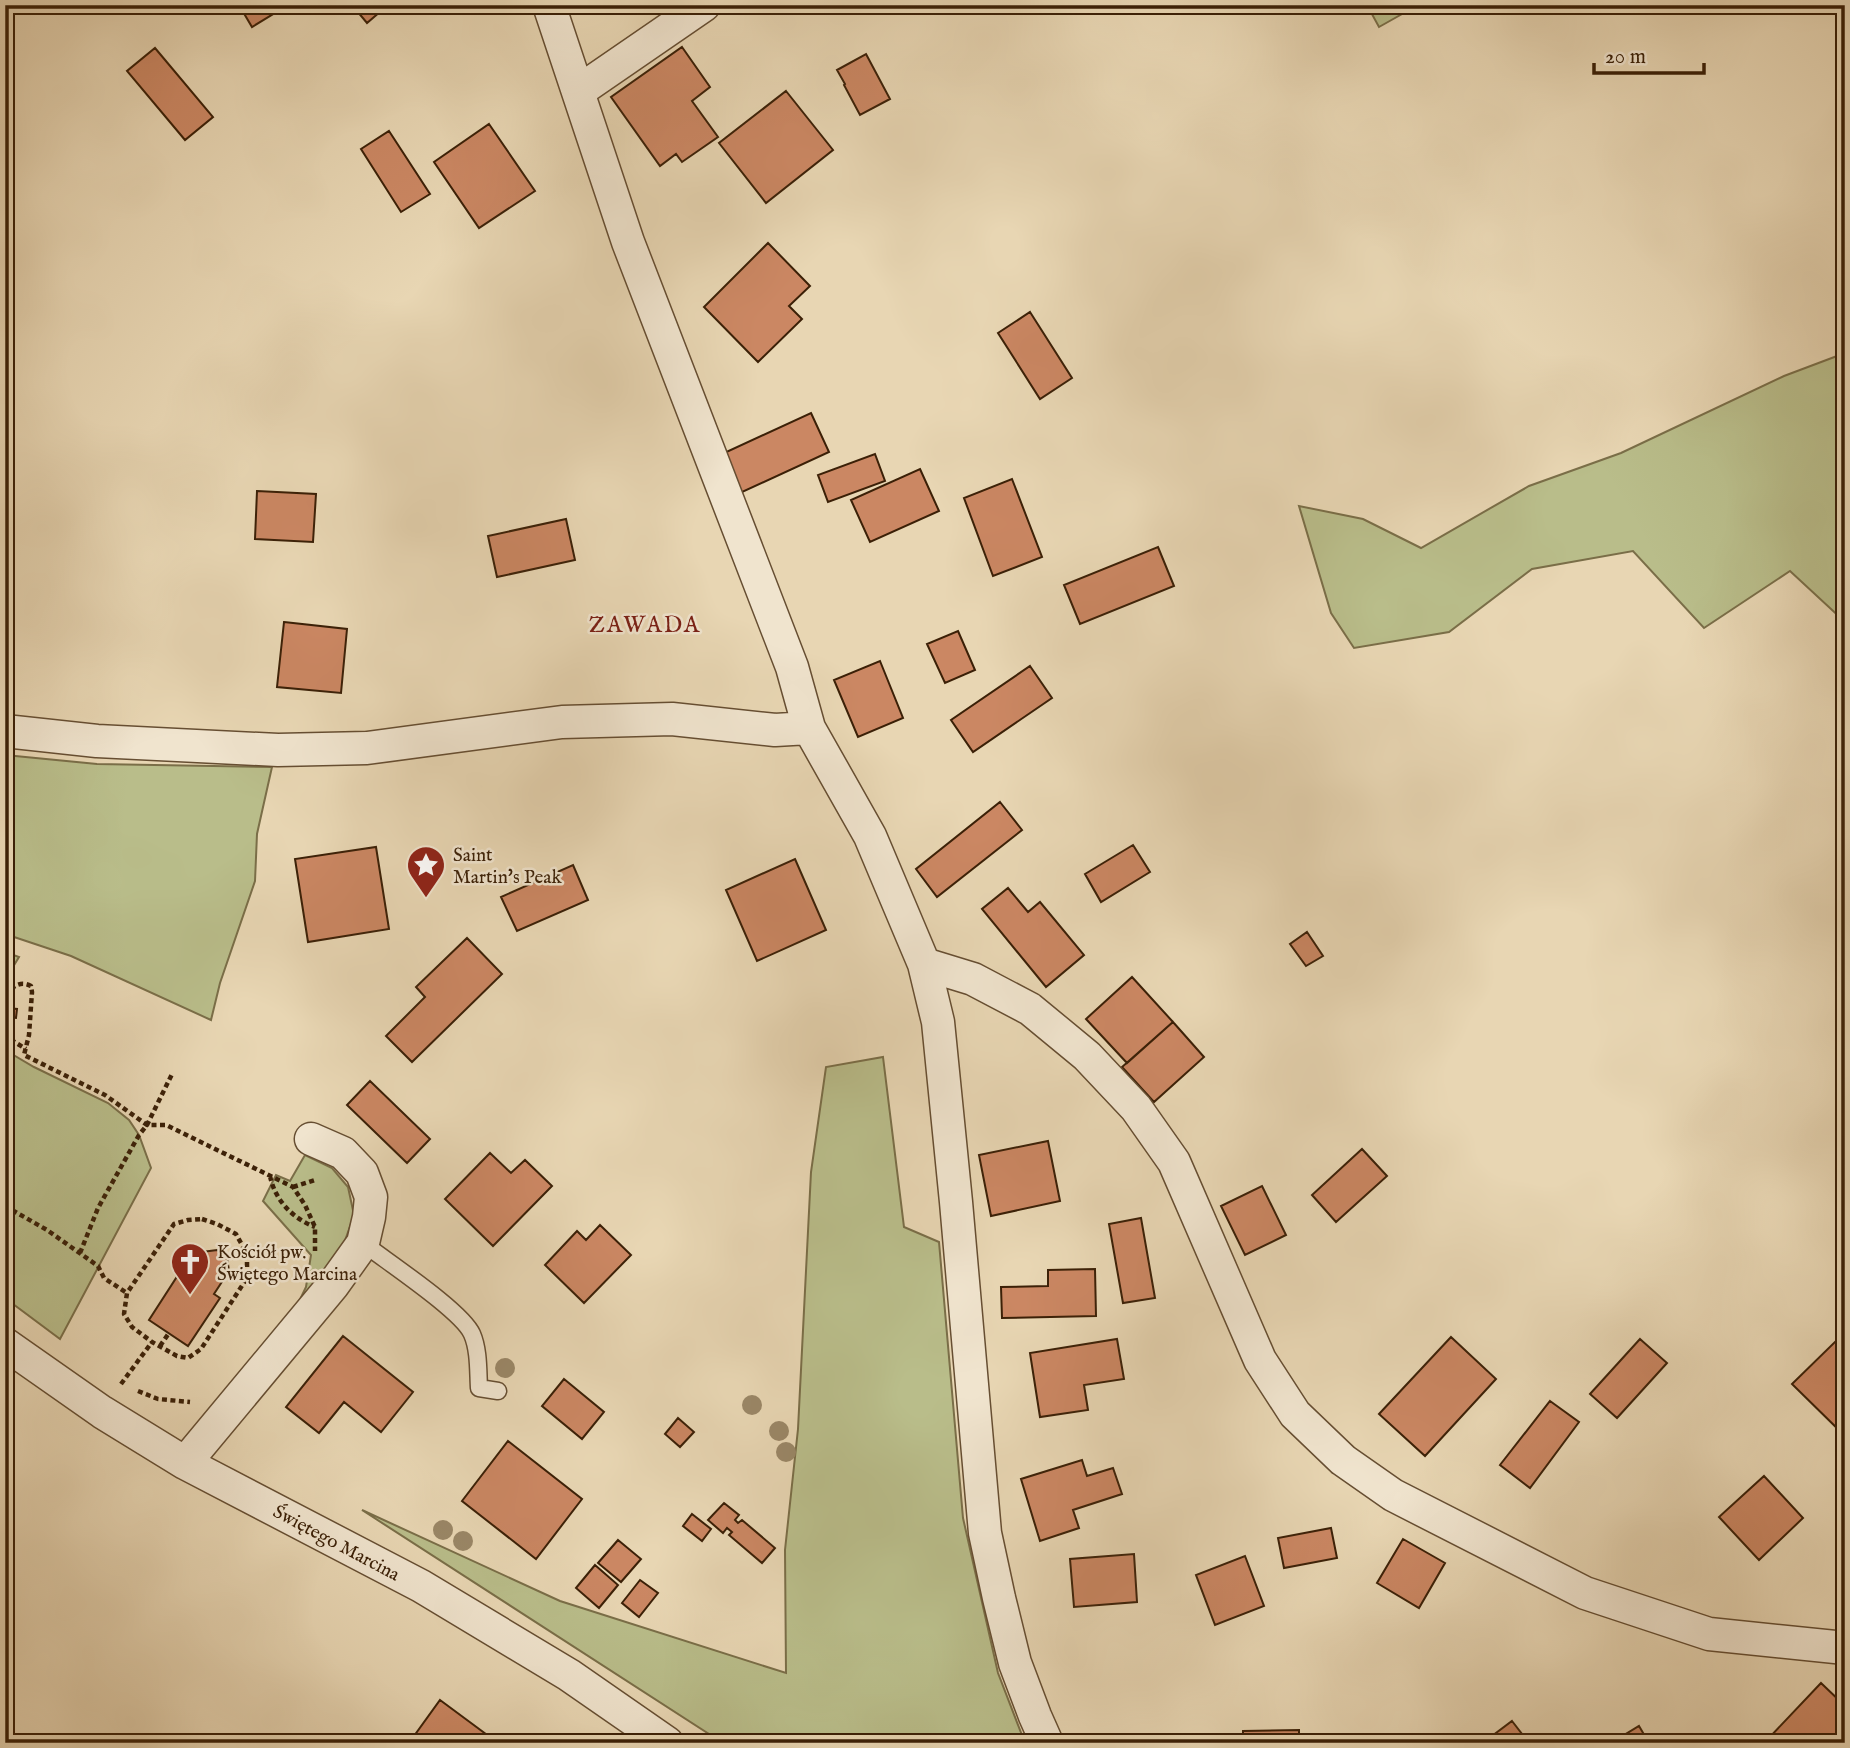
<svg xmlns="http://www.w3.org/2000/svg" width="1850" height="1748" font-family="'IM FELL English',serif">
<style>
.green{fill:#b9bd8a;stroke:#7a6e48;stroke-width:2}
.building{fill:#cb8763;stroke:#3b2007;stroke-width:2}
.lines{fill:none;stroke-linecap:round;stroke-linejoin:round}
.lane-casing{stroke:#664e32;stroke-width:19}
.street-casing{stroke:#664e32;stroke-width:35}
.path{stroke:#3b2007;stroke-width:4.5;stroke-dasharray:5 3.5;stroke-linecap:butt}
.lane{stroke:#f0e4ce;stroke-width:16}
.street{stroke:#f0e4ce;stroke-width:32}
.tree{fill:#9a8767}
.labels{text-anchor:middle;stroke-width:5;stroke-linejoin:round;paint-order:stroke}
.poi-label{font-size:19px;fill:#3b2007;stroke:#f0e4ce;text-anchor:start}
.street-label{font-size:19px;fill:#3b2007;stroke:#f0e4ce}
.quarter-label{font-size:23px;letter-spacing:2px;fill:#7a1f14;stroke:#f0e4ce}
</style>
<rect width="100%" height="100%" fill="#e8d6b3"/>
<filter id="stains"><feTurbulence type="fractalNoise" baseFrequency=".00286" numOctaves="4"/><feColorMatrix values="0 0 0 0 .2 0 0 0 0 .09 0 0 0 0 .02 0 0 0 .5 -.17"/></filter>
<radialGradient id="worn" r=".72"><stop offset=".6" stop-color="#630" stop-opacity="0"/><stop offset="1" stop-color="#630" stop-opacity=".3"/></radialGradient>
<!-- green -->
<path class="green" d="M1367,5H1418L1379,27Z
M1845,353V622L1790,571L1704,628L1633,551L1532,569L1449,632L1354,648L1331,613L1299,506L1363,519L1421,548L1529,486L1621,453L1784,376Z
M5,755L97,764L272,767L257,834L255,881L220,983L211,1020L71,956L5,934Z
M5,952L19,957L5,980Z
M5,1050L34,1067L108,1103L129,1120L139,1135L151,1168L60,1339L5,1298Z
M883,1057L904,1227L939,1242L963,1518L998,1673L1025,1743H723L362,1510L560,1601L786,1673L785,1550L798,1429L811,1172L826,1067Z
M305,1155L332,1168L348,1187L354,1215L341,1252L294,1312L306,1287L311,1255L263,1201L276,1175L290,1181Z"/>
<!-- building -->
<path class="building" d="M239,5H288L252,27Z
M352,5H388L367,23Z
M682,47L710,87L692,101L718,137L682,162L676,154L660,166L611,97Z
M155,48L213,117L185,140L127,71Z
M866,54L890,99L860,115L844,85L845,84L837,70Z
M786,91L833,150L766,203L719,143Z
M489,124L535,191L479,228L434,162Z
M389,131L430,194L401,212L361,149Z
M768,243L810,286L789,306L802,319L758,362L704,307Z
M1030,312L1072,378L1040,399L998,333Z
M811,413L829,452L740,493L722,454Z
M875,454L885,481L828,502L818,475Z
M920,469L939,511L870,542L851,500Z
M1012,479L1042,557L993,576L964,498Z
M257,491L316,494L313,542L255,539Z
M566,519L575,560L497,577L488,536Z
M1158,547L1174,586L1080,624L1064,585Z
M284,622L347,629L341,693L277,687Z
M958,631L975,670L945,683L927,644Z
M880,661L903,718L858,737L834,680Z
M1030,666L1052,698L973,752L951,720Z
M1000,802L1022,830L937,897L916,869Z
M1133,845L1150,872L1101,902L1085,874Z
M376,847L389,929L308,942L295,859Z
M795,859L826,930L757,961L726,890Z
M573,865L588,900L517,931L501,897Z
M1008,888L1028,912L1040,902L1084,955L1046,987L982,909Z
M1307,932L1323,956L1306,966L1290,944Z
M467,938L502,974L412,1062L386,1036L425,997L416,987Z
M1132,977L1173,1022L1127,1063L1086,1019Z
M7,1008L17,1009L16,1018L7,1017Z
M1173,1022L1204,1057L1154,1102L1122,1067Z
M370,1081L430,1139L407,1163L347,1105Z
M1048,1141L1060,1201L991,1216L979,1155Z
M1362,1149L1387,1176L1336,1222L1312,1195Z
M490,1153L511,1173L525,1160L552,1186L493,1246L445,1199Z
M1262,1186L1286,1235L1245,1255L1221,1206Z
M1141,1218L1155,1298L1123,1303L1109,1224Z
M600,1225L631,1255L584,1303L545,1265L577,1231L586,1240Z
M217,1250L227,1257L229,1271L214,1294L220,1298L188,1346L149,1320L180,1272L186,1276L202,1252Z
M1095,1269L1096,1316L1002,1318L1001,1287L1048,1286V1270Z
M343,1336L413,1392L381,1432L344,1402L319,1433L286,1407Z
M1451,1337L1496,1379L1425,1456L1379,1414Z
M1839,1338L1845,1343V1436L1792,1384Z
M1117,1339L1124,1379L1084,1385L1088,1410L1040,1417L1030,1353Z
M1640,1339L1667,1363L1617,1418L1590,1394Z
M564,1379L604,1412L582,1439L542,1406Z
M1550,1401L1579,1422L1530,1488L1500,1465Z
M678,1418L694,1432L680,1447L665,1434Z
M508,1441L582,1499L536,1559L462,1501Z
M1082,1460L1087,1476L1113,1468L1122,1494L1073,1510L1079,1528L1040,1541L1021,1479Z
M1764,1476L1803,1518L1759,1560L1719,1517Z
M724,1503L739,1515L735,1520L738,1523L742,1520L775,1548L762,1563L729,1535L732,1532L727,1528L723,1533L708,1520Z
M692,1514L711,1529L702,1541L683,1526Z
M1331,1528L1337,1558L1284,1568L1278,1538Z
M1403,1539L1445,1563L1419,1608L1377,1583Z
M618,1540L641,1559L621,1582L598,1563Z
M1134,1554L1137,1602L1074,1607L1070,1559Z
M1245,1556L1264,1606L1215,1625L1196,1575Z
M595,1565L618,1585L599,1608L576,1588Z
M640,1580L658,1593L639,1617L622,1603Z
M1821,1683L1845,1706V1743H1769L1767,1740Z
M440,1700L498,1743H409Z
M1512,1721L1529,1743H1484V1742Z
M1639,1726L1649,1743H1611Z
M1299,1730V1743H1243V1731Z"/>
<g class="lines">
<defs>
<path id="lane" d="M363,1243C386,1261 462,1311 472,1334C479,1350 478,1371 479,1388L498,1391"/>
<path id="street" d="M549,5L628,242L792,667L809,728L870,836L924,964L938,1022L956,1202L985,1533L999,1598L1015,1663L1035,1716L1047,1743
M579,91L704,5
M5,731L97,741L278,750L367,748L562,722L672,719L775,730L809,728
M924,964L973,979L1030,1009L1087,1056L1136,1108L1174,1162L1260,1360L1295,1414L1343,1460L1393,1495L1585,1593L1709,1634L1845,1648
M5,1344L102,1412L185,1463L421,1586L569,1675L667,1743
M185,1463L333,1285L363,1243L369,1217L371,1197L362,1173L343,1153L311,1139"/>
</defs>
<!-- lane casing -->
<use href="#lane" class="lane-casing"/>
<!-- street casing -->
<use href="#street" class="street-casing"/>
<!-- path -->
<path class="path" d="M5,995C12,987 20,980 31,986L32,992L29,1035L24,1055L105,1095L147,1125H166L293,1187L305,1205L315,1227V1251
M5,1033L13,1041L26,1049
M270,1176C275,1200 292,1218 315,1227
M293,1187L315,1180
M5,1206L47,1230L98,1266L104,1278L127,1293
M202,1219L217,1224L236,1234L247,1254V1278L201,1349L188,1358L177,1356L152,1342L132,1327L124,1314L127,1293L174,1224L188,1220Z
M80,1253L98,1208L139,1135L147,1125L173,1072
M160,1346L169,1333
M121,1384L152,1342
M138,1391L158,1399L190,1402"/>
<!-- lane -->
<use href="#lane" class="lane"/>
<!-- street -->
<use href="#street" class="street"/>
</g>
<!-- trees -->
<g class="tree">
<circle cx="505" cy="1368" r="10"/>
<circle cx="752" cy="1405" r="10"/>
<circle cx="779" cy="1431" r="10"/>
<circle cx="786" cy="1452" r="10"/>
<circle cx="443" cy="1530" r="10"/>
<circle cx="463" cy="1541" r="10"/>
</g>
<!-- icons -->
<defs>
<symbol id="sight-pin" viewBox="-11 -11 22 30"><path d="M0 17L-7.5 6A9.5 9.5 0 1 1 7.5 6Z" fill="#8f2418" stroke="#f0e4ce"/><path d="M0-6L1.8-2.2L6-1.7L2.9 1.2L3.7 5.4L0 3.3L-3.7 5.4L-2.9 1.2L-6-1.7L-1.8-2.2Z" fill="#fff"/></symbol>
<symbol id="church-pin" viewBox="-11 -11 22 30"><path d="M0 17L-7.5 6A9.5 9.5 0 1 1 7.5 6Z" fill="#8f2418" stroke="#f0e4ce"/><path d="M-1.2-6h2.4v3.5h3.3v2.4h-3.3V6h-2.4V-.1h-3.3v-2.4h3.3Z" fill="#fff"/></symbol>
</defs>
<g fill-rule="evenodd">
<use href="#sight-pin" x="404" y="843" width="44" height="60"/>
<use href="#church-pin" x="168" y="1240" width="44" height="60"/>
</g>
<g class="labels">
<!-- poi labels -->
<g class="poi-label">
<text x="453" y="861">Saint<tspan x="453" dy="22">Martin's Peak</tspan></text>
<text x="217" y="1258">Kościół pw.<tspan x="217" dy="22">Świętego Marcina</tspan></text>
</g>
<!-- street labels -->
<g class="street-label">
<text transform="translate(337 1542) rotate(28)" y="7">Świętego Marcina</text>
</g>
<!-- quarter labels -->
<g class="quarter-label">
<text x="645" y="632">ZAWADA</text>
</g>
</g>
<!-- margin -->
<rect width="1850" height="1748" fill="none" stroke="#e8d6b3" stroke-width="28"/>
<rect x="7" y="7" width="1836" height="1734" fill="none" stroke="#3b2007" stroke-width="3.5"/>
<rect x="14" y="14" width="1822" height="1720" fill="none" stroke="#3b2007" stroke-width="2"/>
<!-- scale -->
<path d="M1594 63v10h110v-10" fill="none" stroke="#3b2007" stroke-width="3.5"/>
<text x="1605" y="63" font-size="21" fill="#3b2007" stroke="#f0e4ce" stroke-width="5" paint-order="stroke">20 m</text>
<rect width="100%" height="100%" filter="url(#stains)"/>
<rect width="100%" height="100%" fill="url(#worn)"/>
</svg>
